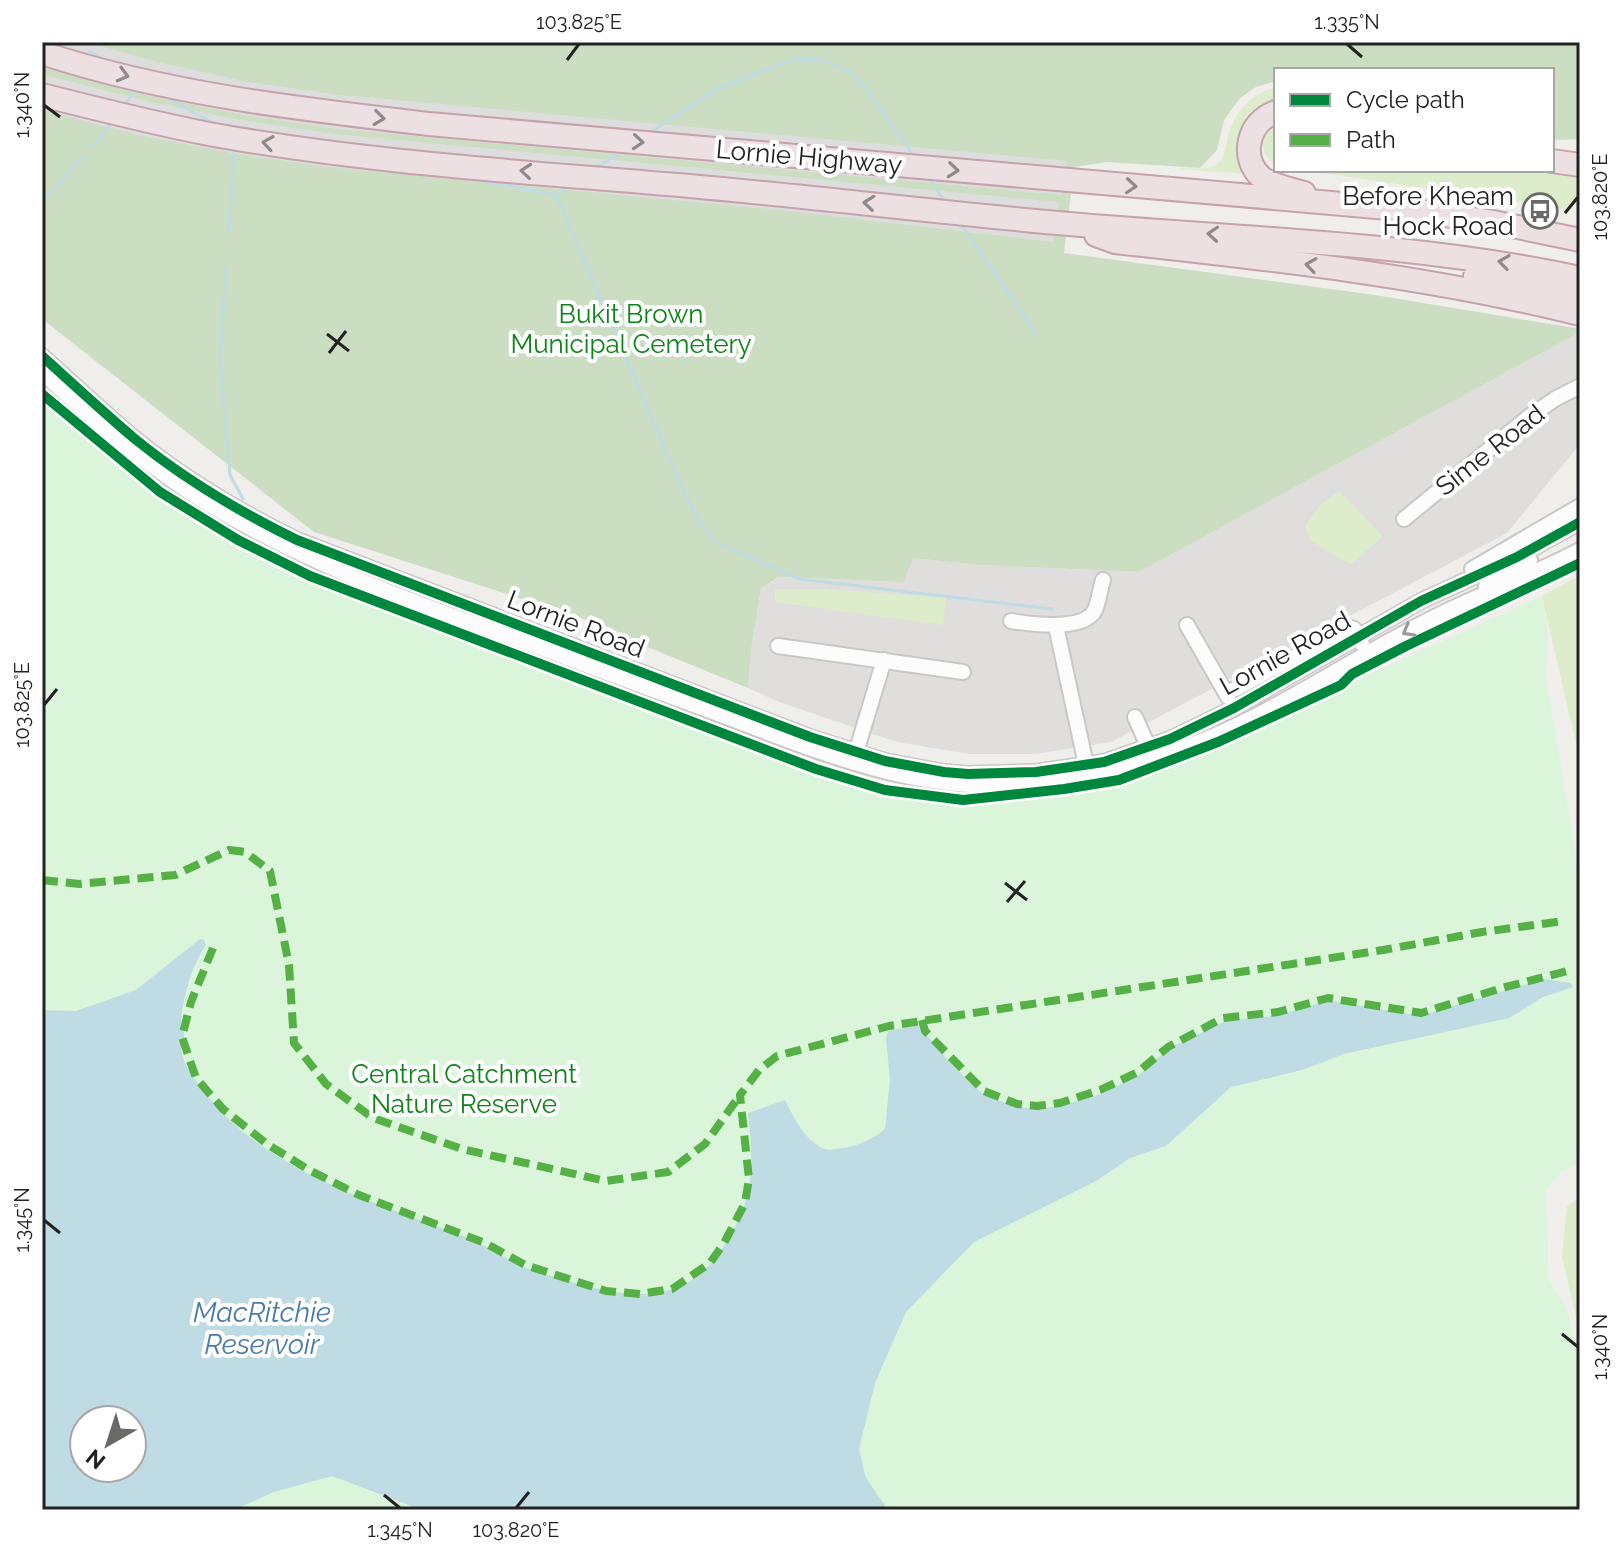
<svg xmlns="http://www.w3.org/2000/svg" width="1622" height="1552" font-family="Raleway,sans-serif">
<style>
.residential{fill:#dfdedc}
.grass{fill:#ddeccb}
.forest{fill:#cbdec1}
.park{fill:#daf5da;fill-rule:evenodd}
.water{fill:#bfdbe3;fill-rule:evenodd}
.pier{fill:#dedddd}
.lines{fill:none;stroke-linecap:round;stroke-linejoin:round}
.stream{stroke:#bfdbe3;stroke-width:3}
.minor-casing{stroke:#c9c8c7;stroke-width:18}
.highway-casing{stroke:#c5a2ac;stroke-width:26}
.minor{stroke:#fdfcfc;stroke-width:14}
.highway{stroke:#ece0e2;stroke-width:22}
.quiet{stroke:#55b145;stroke-width:8;stroke-dasharray:16 8;stroke-linecap:butt}
.cycleway-casing{stroke:#fff;stroke-width:15}
.cycleway{stroke:#00873e;stroke-width:10}
.oneway{stroke:#918a8c}
.oneway2{stroke:#9a9a9a}
.ticks{fill:none;stroke:#222;stroke-width:3}
.labels{text-anchor:middle;stroke-width:8;stroke-linejoin:round;paint-order:stroke}
.street-label{font-size:26px;fill:#222;stroke:#fff}
.poi-label{font-size:26px;fill:#222;stroke:#fff;text-anchor:end}
.park-label{font-size:26px;fill:#0c8416;stroke:#fff}
.water-label{font-size:28px;font-style:italic;fill:#4a7aab;stroke:#fff}
.neatline{fill:none;stroke:#222;stroke-width:3}
.ticks-label{font-size:20px;text-anchor:middle;fill:#222}
</style>
<rect width="100%" height="100%" fill="#f0eeeb"/>
<!-- residential -->
<path class="residential" d="M1580,332V444L1507,533L1111,742L1035,754H969L897,742L779,702L748,688L751,651L761,588L780,577L904,582L913,558L979,565L1139,572Z"/>
<!-- grass -->
<path class="grass" d="M1276,88V105L1246,174L1179,169C1191,166 1206,172 1217,164C1225,158 1225,150 1227,141C1232,115 1249,93 1276,88Z
M1276,122V164C1256,153 1261,136 1276,122Z
M1303,170L1555,171L1580,178V207L1573,204L1564,209Z
M1339,491L1383,536L1351,565L1311,541L1305,526L1320,505Z
M1580,575V761L1542,596Z
M775,589H826L946,598L943,625L775,602Z
M1580,1198V1336L1562,1256L1567,1206Z"/>
<!-- forest -->
<path class="forest" d="M42,42H1580V139L1552,140V70H1276V81L1256,87L1240,98L1224,120L1217,150L1200,168L1107,162L1074,167L1064,253L1375,295L1580,329V332L1139,572L979,565L913,558L904,582L779,577L761,588L751,651L748,688L645,646L606,626L314,532L42,319Z"/>
<!-- park -->
<path class="park" d="M42,400L147,487L219,533L276,564L722,738L869,790L953,803L1026,801L1111,786L1208,748L1542,596L1548,631L1546,679L1580,878V1162L1561,1172L1546,1191L1549,1280L1568,1312L1580,1365V1510H42ZM84,1420H132V1468H84Z"/>
<!-- water -->
<path class="water" d="M200,939L204,940L206,945C192,965 184,994 181,1019C181,1025 185,1031 184,1036C184,1043 180,1046 182,1054C185,1067 195,1080 203,1090C261,1169 375,1203 463,1236C484,1244 502,1257 522,1266C537,1273 554,1276 569,1281C629,1299 686,1307 724,1246C755,1198 754,1168 748,1113L785,1100C793,1116 806,1143 825,1149C831,1151 838,1148 844,1148C860,1145 873,1139 885,1129L890,1079L886,1040L888,1031L918,1025L953,1066L983,1094L1016,1107L1038,1109L1060,1106L1101,1094L1139,1075L1169,1048L1226,1021L1280,1015L1328,1000L1420,1016L1544,979L1571,983L1573,987L1543,997L1509,1018L1344,1054L1302,1070L1231,1087L1166,1146L1130,1158L1096,1181L974,1242L906,1312L875,1383L859,1449L866,1478L888,1510H422L332,1476L274,1492L234,1510H42V1010L76,1011L136,990ZM84,1420H132V1468H84Z"/>
<!-- pier -->
<path class="pier" d="M42,42H87L153,61L248,82L341,95L1067,161L1062,195L337,129L243,115L149,96L42,68Z
M42,74L146,101L241,120L335,134L1059,202L1053,242L798,212L327,167L232,153L139,135L42,110Z"/>
<g class="lines">
<!-- stream -->
<path class="stream" d="M89,51L105,61
M163,95L216,125
M124,106L136,89
M648,134L716,89L794,59L823,60L852,73L874,99L916,159
M93,147L112,122
M595,169L622,151
M929,178L945,202
M472,179L556,195L568,186
M556,195L683,490L700,522L714,541L799,579L1052,609
M42,201L84,156
M961,224L1036,333
M229,232L234,148
M226,268L220,359L230,475L243,499"/>
<defs>
<path id="minor" d="M42,356C73,384 103,412 135,439C184,479 240,512 297,540L810,737L885,761L944,772L968,774L1036,772L1104,762L1170,739L1234,708L1421,601L1517,557L1580,522
M42,373C99,424 156,475 223,513C330,576 451,614 567,658C622,679 678,699 734,720C831,757 931,797 1038,783C1085,776 1133,767 1178,750C1263,720 1339,666 1419,625C1471,597 1527,578 1580,550
M1404,519L1530,416L1555,399L1580,386
M1472,569L1580,506
M1486,586L1530,560
M1011,621C1030,624 1084,632 1095,610C1099,601 1100,589 1103,580
M1187,625L1228,697
M1056,626L1088,774
M778,646L963,672
M1225,692L1236,689L1348,627L1354,629L1362,644
M1135,717L1151,753
M854,759L884,660"/>
<path id="highway" d="M42,53C167,94 299,109 429,124L1411,210L1493,222L1580,240
M42,95C97,109 153,123 209,134C367,163 529,172 689,186C816,197 942,213 1069,224C1240,239 1412,242 1580,278
M1276,112C1248,121 1239,158 1262,178C1273,186 1291,189 1304,193
M1552,161L1580,165
M1096,235L1115,242C1271,259 1428,276 1580,314
M1475,276L1580,297"/>
</defs>
<!-- minor casing -->
<use href="#minor" class="minor-casing"/>
<!-- highway casing -->
<use href="#highway" class="highway-casing"/>
<!-- minor -->
<use href="#minor" class="minor"/>
<!-- highway -->
<use href="#highway" class="highway"/>
<!-- quiet -->
<path class="quiet" d="M42,880L79,884L175,875L229,850L245,852L270,871L289,965L294,1043L326,1084L373,1118L462,1149L606,1181L668,1172L705,1144L738,1098
M213,948L191,1002L182,1037L196,1078L223,1109L267,1144L309,1170L359,1195L485,1243L525,1265L606,1291L640,1294L672,1289L710,1263L724,1243L745,1203L749,1179L740,1095L759,1070L777,1056L889,1026L1383,950L1482,932L1564,921
M922,1020L925,1031L984,1091L1017,1104L1037,1106L1060,1103L1100,1090L1138,1072L1168,1047L1223,1018L1278,1012L1328,998L1421,1013L1502,988L1571,970"/>
<defs>
<path id="cycleway" d="M42,356C73,384 103,412 135,439C184,479 240,512 297,540L810,737L885,761L944,772L968,774L1036,772L1104,762L1170,739L1234,708L1421,601L1517,557L1580,522
M42,394L160,492L238,540L310,576L816,769L885,790L963,800L1064,789L1119,780L1218,742L1341,685L1352,674L1406,646L1580,563"/>
</defs>
<!-- cycleway casing -->
<use href="#cycleway" class="cycleway-casing"/>
<!-- cycleway -->
<use href="#cycleway" class="cycleway"/>
</g>
<!-- one-way arrows -->
<defs><path id="oneway-chevron" d="M-2-3.5L2.5 0L-2 3.5" fill="none" stroke-width="1.6" stroke-linecap="round" stroke-linejoin="round" transform="scale(2)"/></defs>
<g class="oneway">
<use href="#oneway-chevron" transform="translate(123 75) rotate(15)"/>
<use href="#oneway-chevron" transform="translate(379 118) rotate(7)"/>
<use href="#oneway-chevron" transform="translate(638 142) rotate(5)"/>
<use href="#oneway-chevron" transform="translate(268 143) rotate(-171)"/>
<use href="#oneway-chevron" transform="translate(953 170) rotate(6)"/>
<use href="#oneway-chevron" transform="translate(526 171) rotate(-175)"/>
<use href="#oneway-chevron" transform="translate(1131 186) rotate(4)"/>
<use href="#oneway-chevron" transform="translate(869 203) rotate(-174)"/>
<use href="#oneway-chevron" transform="translate(1213 234) rotate(-176)"/>
<use href="#oneway-chevron" transform="translate(1504 262) rotate(-172)"/>
<use href="#oneway-chevron" transform="translate(1311 265) rotate(-172)"/>
</g>
<use class="oneway2" href="#oneway-chevron" transform="translate(1408 631) rotate(151)"/>
<!-- ticks -->
<path class="ticks" d="M1347,44L1362,57M567,60L579,44M44,105L60,117M1565,213L1578,197M327,334L349,351M329,353L346,331M44,705L57,689M1005,883L1027,900M1007,902L1025,881M44,1220L60,1233M1562,1334L1578,1347M384,1495L400,1508M516,1508L529,1492"/>
<!-- icons -->
<defs>
<symbol id="bus-ring" viewBox="-11 -11 22 22"><circle r="9.5" fill="#fff" stroke="#6a6968" stroke-width="1.5"/><path d="M-5-6H5V4H4V6H2V4H-2V6H-4V4H-5ZM-3.5-4V0h7V-4ZM-3.5 1.2v1.5H-2V1.2ZM2 1.2v1.5H3.5V1.2Z" fill="#6a6968"/></symbol>
</defs>
<g fill-rule="evenodd">
<use href="#bus-ring" x="1520" y="191" width="40" height="40"/>
</g>
<g class="labels">
<!-- street labels -->
<g class="street-label">
<text transform="translate(809 157) rotate(5)" y="9">Lornie Highway</text>
<text transform="translate(1490 450) rotate(-38)" y="9">Sime Road</text>
<text transform="translate(576 624) rotate(21)" y="9">Lornie Road</text>
<text transform="translate(1285 653) rotate(-29)" y="9">Lornie Road</text>
</g>
<!-- poi labels -->
<g class="poi-label">
<text x="1514" y="205">Before Kheam<tspan x="1514" dy="30">Hock Road</tspan></text>
</g>
<!-- park labels -->
<g class="park-label">
<text x="631" y="323">Bukit Brown<tspan x="631" dy="30">Municipal Cemetery</tspan></text>
<text x="464" y="1083">Central Catchment<tspan x="464" dy="30">Nature Reserve</tspan></text>
</g>
<!-- water labels -->
<g class="water-label">
<text x="262" y="1322">MacRitchie<tspan x="262" dy="32">Reservoir</tspan></text>
</g>
</g>
<!-- border -->
<rect width="1622" height="1552" fill="none" stroke="#ffffff" stroke-width="88"/>
<!-- legend -->
<rect x="1274" y="68" width="280" height="104" fill="#ffffff" stroke="#a7a7a7" stroke-width="2"/>
<rect x="1290" y="94" width="40" height="12" fill="#00873e" stroke="#a7a7a7" stroke-width="2"/>
<text x="1346" y="108" font-size="24" fill="#222222">Cycle path</text>
<rect x="1290" y="134" width="40" height="12" fill="#55b145" stroke="#a7a7a7" stroke-width="2"/>
<text x="1346" y="148" font-size="24" fill="#222222">Path</text>
<!-- north arrow -->
<g transform="translate(108 1444) rotate(219)"><circle r="38" fill="#ffffff" stroke="#a7a7a7" stroke-width="2"/>
<path d="M0-6L14 30L0 20L-14 30Z" fill="#6a6968"/>
<text y="-12" font-size="22" font-weight="bold" text-anchor="middle" fill="#222222">N</text>
</g>
<rect x="44" y="44" width="1534" height="1464" class="neatline"/>
<g class="ticks-label">
<text x="579" y="29">103.825°E</text>
<text x="1347" y="29">1.335°N</text>
<text transform="translate(22 105) rotate(-90)" y="7">1.340°N</text>
<text transform="translate(1600 197) rotate(-90)" y="7">103.820°E</text>
<text transform="translate(22 705) rotate(-90)" y="7">103.825°E</text>
<text transform="translate(22 1220) rotate(-90)" y="7">1.345°N</text>
<text transform="translate(1600 1347) rotate(-90)" y="7">1.340°N</text>
<text x="400" y="1537">1.345°N</text>
<text x="516" y="1537">103.820°E</text>
</g>
</svg>
